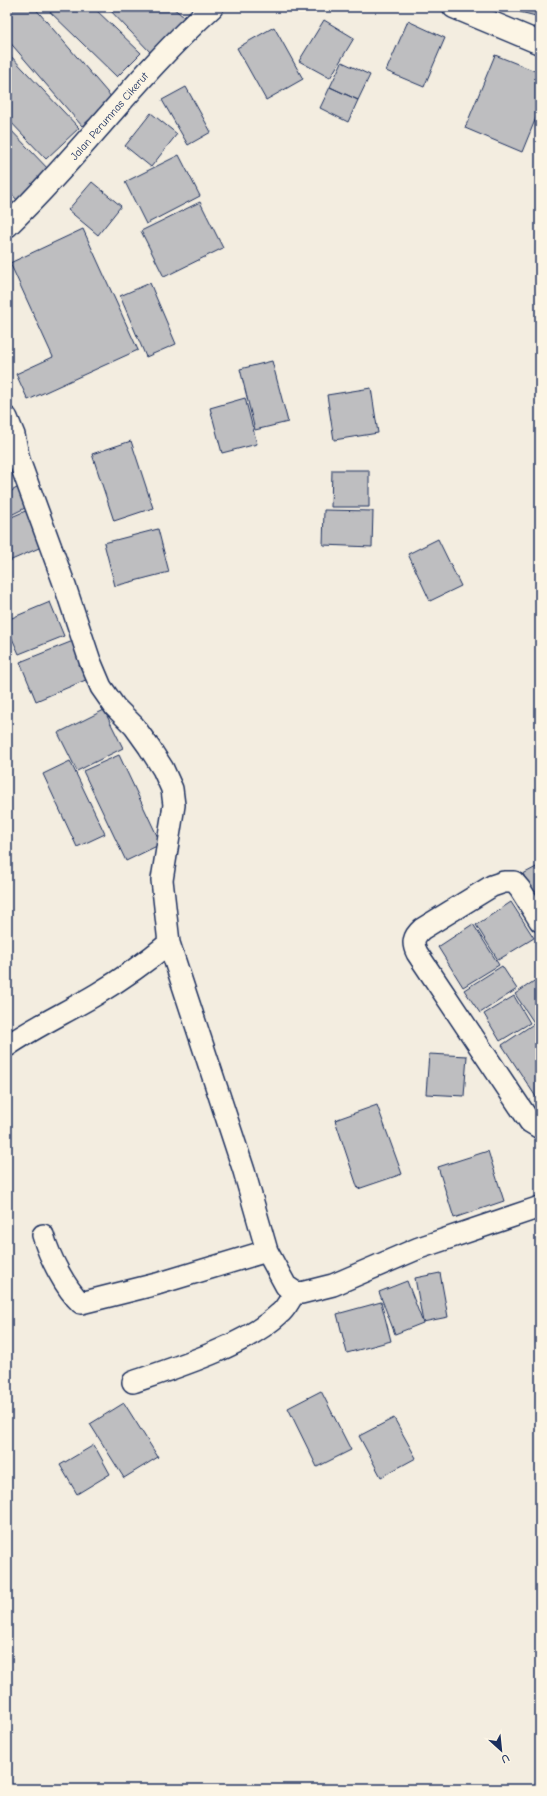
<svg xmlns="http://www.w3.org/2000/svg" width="547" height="1796" font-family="'Comic Neue',sans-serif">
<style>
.building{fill:#bebec0;stroke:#1b2f5e}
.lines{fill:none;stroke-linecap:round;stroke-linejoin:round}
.minor-casing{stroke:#1b2f5e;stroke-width:24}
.tertiary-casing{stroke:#1b2f5e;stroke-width:25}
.minor{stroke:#fcf5e5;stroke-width:21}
.tertiary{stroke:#fcf5e5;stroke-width:22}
.labels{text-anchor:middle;stroke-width:3.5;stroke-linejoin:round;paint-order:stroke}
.street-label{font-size:11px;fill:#1b2f5e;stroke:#fcf5e5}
</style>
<rect width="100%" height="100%" fill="#f3ede0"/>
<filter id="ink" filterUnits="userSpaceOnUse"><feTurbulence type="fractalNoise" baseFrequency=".025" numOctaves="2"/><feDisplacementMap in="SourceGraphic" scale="8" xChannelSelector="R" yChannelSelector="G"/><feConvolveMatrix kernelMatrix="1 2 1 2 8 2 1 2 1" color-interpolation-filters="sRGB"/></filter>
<g filter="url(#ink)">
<!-- building -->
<path class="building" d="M14,7H34L113,99L82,126L7,39V13Z
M45,7H93L141,53L117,77Z
M107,7H172L184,17L151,53Z
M522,7H540V17L520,12Z
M324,20L354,38L330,78L299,61Z
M408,21L445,38L424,87L386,71Z
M274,27L303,79L266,100L237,48Z
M7,52L79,128L46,159L7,118Z
M495,55L540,73V108L522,152L465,128Z
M342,62L370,75L358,100L330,87Z
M186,87L211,132L188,145L162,100Z
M330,87L358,100L348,122L320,108Z
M151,113L177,134L151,167L125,146Z
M7,126L51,172L19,202L7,189Z
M179,155L200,196L146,224L125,182Z
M92,182L121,206L98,235L68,210Z
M200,202L223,248L164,277L141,231Z
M83,229L138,350L28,400L16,374L53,357L10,263Z
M150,283L176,344L146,357L120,296Z
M272,361L288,422L255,430L240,369Z
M371,388L378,433L334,440L327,395Z
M245,398L257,444L222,453L210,408Z
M131,441L153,508L114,521L92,454Z
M332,470H369V507H331Z
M19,487L29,506L7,517V493Z
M30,509L46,545L7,562V519Z
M324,510L373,511L372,547L323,545Z
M158,529L169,572L115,586L104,543Z
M438,539L461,586L430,601L408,554Z
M50,602L64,636L19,654L7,627V620Z
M73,641L88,679L36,701L20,662Z
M104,710L123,748L77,771L58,733Z
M119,755L161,844L126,861L83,771Z
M70,761L105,834L77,847L43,774Z
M540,865V902L523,874Z
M511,902L534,938L498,960L476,925Z
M473,924L499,965L463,987L438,947Z
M502,966L517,989L480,1013L464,990Z
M540,977V1029L539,1030L515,994Z
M514,996L530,1023L500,1041L484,1014Z
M535,1023L540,1031V1094L536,1097L502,1045Z
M429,1054L467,1056L464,1096L426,1094Z
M377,1105L402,1174L358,1189L335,1120Z
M488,1151L504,1201L454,1218L438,1167Z
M440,1273L448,1317L423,1322L415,1278Z
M407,1281L423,1323L395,1334L379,1292Z
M381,1302L391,1341L347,1353L337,1314Z
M321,1391L351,1450L317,1467L288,1408Z
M124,1403L158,1457L124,1478L90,1424Z
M394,1418L416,1458L381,1477L359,1436Z
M94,1445L110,1474L77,1494L60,1465Z"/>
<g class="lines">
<defs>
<path id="minor" d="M7,418L14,435L19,460L65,586L90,661L101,687L115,707L134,726L149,747L163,769L172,789L174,805L162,880L169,943L244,1171L267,1251L286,1286L295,1292L301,1293L333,1285L419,1248L540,1207
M540,921L520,889L514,882H504L492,886L422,929C413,937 412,943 417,953L530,1122L540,1128
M7,1046C36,1026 67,1012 97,994C122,979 146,962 169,943
M43,1235C49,1256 65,1288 81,1303L157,1284L267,1251
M133,1382C177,1367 245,1346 279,1314C286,1309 290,1299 295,1292"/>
<path id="tertiary" d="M454,7L540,43
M7,226C79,157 138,74 212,7"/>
</defs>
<!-- minor casing -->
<use href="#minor" class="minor-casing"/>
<!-- tertiary casing -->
<use href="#tertiary" class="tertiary-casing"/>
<!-- minor -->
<use href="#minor" class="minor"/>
<!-- tertiary -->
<use href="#tertiary" class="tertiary"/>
</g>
</g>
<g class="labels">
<!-- street labels -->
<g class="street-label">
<text transform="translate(109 116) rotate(-49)" y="4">Jalan Perumnas Cikerut</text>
</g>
</g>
<!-- margin -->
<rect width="547" height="1796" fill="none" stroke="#fcf5e5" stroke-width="24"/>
<rect x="12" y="12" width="523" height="1772" fill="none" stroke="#1b2f5e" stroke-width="1.5" filter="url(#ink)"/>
<!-- north arrow -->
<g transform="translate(501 1750) rotate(153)" stroke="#fcf5e5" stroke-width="3" paint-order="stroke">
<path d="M0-3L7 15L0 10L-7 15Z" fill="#1b2f5e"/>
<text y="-6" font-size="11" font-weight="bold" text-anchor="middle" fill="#1b2f5e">U</text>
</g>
</svg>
